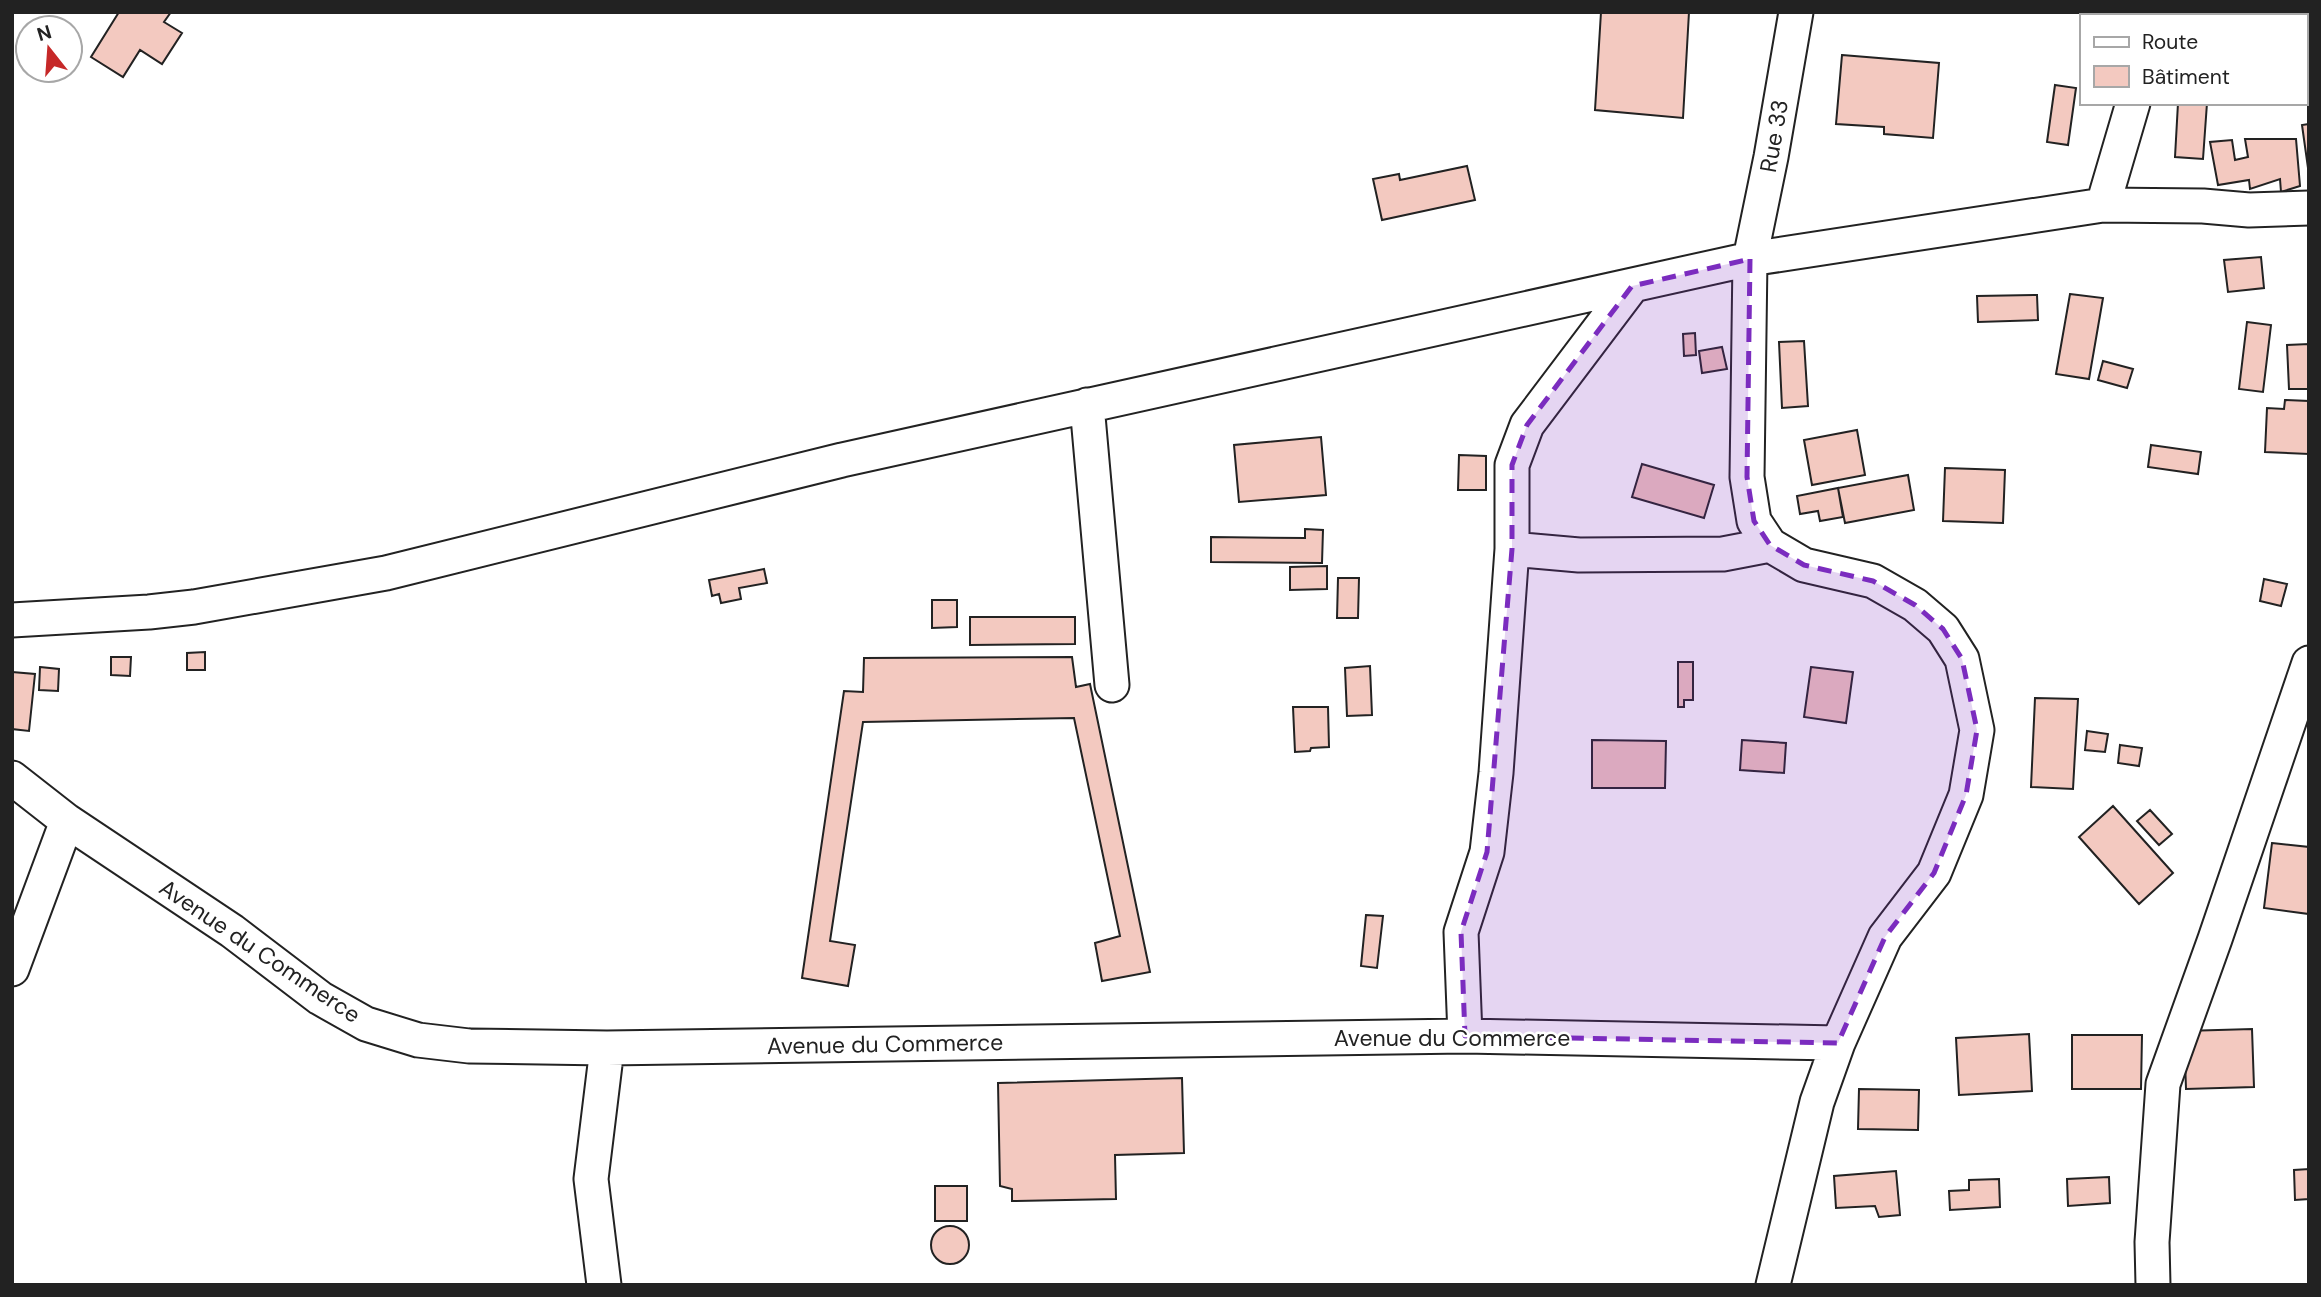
<svg xmlns="http://www.w3.org/2000/svg" width="2321" height="1297" font-family="'DM Sans',sans-serif">
<style>
.building{fill:#f3c9c0;stroke:#222;stroke-width:2}
.lines{fill:none;stroke-linecap:round;stroke-linejoin:round}
.minor-casing{stroke:#222;stroke-width:37}
.minor{stroke:#fff;stroke-width:33}
.marked{fill:#7b2cbf;fill-opacity:0.2;stroke:#7b2cbf;stroke-width:5;stroke-dasharray:14 9;stroke-linejoin:round}
.labels{text-anchor:middle;stroke-width:5;stroke-linejoin:round;paint-order:stroke}
.street-label{font-size:23px;fill:#222;stroke:#fff}
</style>
<rect width="100%" height="100%" fill="#fff"/>
<!-- building -->
<path class="building" d="M119,12H171L164,22L182,33L162,64L140,50L123,77L91,57Z
M1601,12H1689L1683,118L1595,110Z
M2210,12H2262V16H2209Z
M1842,55L1939,63L1933,138L1884,134V127L1836,124Z
M2055,85L2076,88L2068,145L2047,142Z
M2178,103H2207L2203,159L2175,157Z
M2309,124V175L2302,125Z
M2245,139H2296L2300,186L2281,192L2280,179L2250,189L2249,180L2218,185L2210,142L2232,140L2235,160L2248,157Z
M1467,166L1475,200L1382,220L1373,179L1399,174L1400,180Z
M2261,257L2264,288L2228,292L2224,260Z
M2070,294L2103,298L2089,379L2056,374Z
M2037,295L2038,320L1978,322L1977,296Z
M2247,322L2271,325L2263,392L2239,389Z
M1695,333L1696,355L1684,356L1683,334Z
M1804,341L1808,406L1782,408L1779,342Z
M2309,344V389H2289L2287,345Z
M1722,347L1727,369L1702,373L1699,351Z
M2103,361L2133,369L2127,388L2098,380Z
M2285,400L2309,401V454L2265,452L2267,408L2284,409Z
M1857,430L1865,475L1812,485L1804,440Z
M1321,437L1326,495L1239,502L1234,445Z
M2151,445L2201,452L2198,474L2148,467Z
M1459,455L1486,456V490H1458Z
M1642,464L1714,485L1704,518L1632,497Z
M1945,468L2005,470L2003,523L1943,521Z
M1908,475L1914,510L1845,523L1838,488Z
M1838,488L1843,517L1820,521L1818,511L1800,514L1797,496Z
M1305,529L1323,530L1322,563L1211,562V537L1305,538Z
M1327,566V589L1290,590V567Z
M764,569L767,583L739,588L741,599L721,603L719,594L712,596L709,580Z
M1338,578H1359L1358,618H1337Z
M2264,579L2287,584L2281,606L2260,601Z
M932,600H957V627L932,628Z
M970,617H1075V644L970,645Z
M205,652V670H187V653Z
M111,657H131L130,676L111,675Z
M1072,657L1076,687L1090,684L1150,972L1102,981L1095,943L1120,936L1074,718L863,722L830,941L855,945L848,986L802,978L844,691L863,692L864,658Z
M1678,662H1693V700H1684V707H1678Z
M1370,666L1372,715L1347,716L1345,668Z
M40,667L59,669L58,691L39,690Z
M1811,667L1853,672L1846,723L1804,717Z
M12,672L35,674L29,731L12,729Z
M2035,698L2078,699L2073,789L2031,787Z
M1293,707H1328L1329,747L1311,748L1310,751L1295,752Z
M2087,731L2108,734L2105,752L2085,750Z
M1592,740L1666,741L1665,788H1592Z
M1742,740L1786,743L1784,773L1740,770Z
M2120,745L2142,748L2139,766L2118,763Z
M2113,806L2173,873L2139,904L2079,837Z
M2150,810L2172,834L2159,845L2137,821Z
M2272,843L2309,847V914L2264,908Z
M1366,915L1383,916L1377,968L1361,966Z
M2252,1029L2254,1087L2186,1089L2184,1031Z
M2029,1034L2032,1091L1959,1095L1956,1038Z
M2072,1035H2142L2141,1089H2072Z
M1182,1078L1184,1153L1115,1155L1116,1199L1012,1201V1189L1000,1186L998,1083Z
M1859,1089L1919,1090L1918,1130L1858,1129Z
M2309,1169V1199L2295,1200L2294,1170Z
M1896,1171L1900,1215L1879,1217L1875,1206L1836,1208L1834,1176Z
M2109,1177L2110,1203L2068,1206L2067,1179Z
M1999,1179L2000,1207L1950,1210L1949,1191L1969,1190V1180Z
M935,1186H967V1221H935Z
M931 1245a19 19 0 1 1 38 0a19 19 0 1 1-38 0Z"/>
<g class="lines">
<defs>
<path id="minor" d="M2160,16L2161,12
M2103,205L2203,206L2249,210L2309,208
M1087,405L1112,685
M1512,549L1579,555L1723,554L1770,545
M12,620L149,612L194,607L386,573L842,460L1750,259L2103,205L2133,103
M12,778L67,821L232,931L320,998L366,1024L418,1040L469,1046L607,1048L1465,1036L1838,1043
M12,969L67,821
M1465,1036L1461,932L1487,852L1496,773L1512,549V465L1527,425L1632,286
M604,1285L591,1179L607,1048
M1773,1285L1817,1102L1838,1043L1885,937L1934,873L1966,795L1977,730L1962,659L1943,629L1915,605L1873,581L1804,565L1770,545L1754,521L1747,477L1750,259L1771,157L1796,12
M2153,1285L2152,1242L2163,1084L2215,939L2309,663"/>
</defs>
<!-- minor casing -->
<use href="#minor" class="minor-casing"/>
<!-- minor -->
<use href="#minor" class="minor"/>
</g>
<!-- marked area -->
<path class="marked" d="M1750,259L1747,477L1754,521L1770,545L1804,565L1873,581L1915,605L1943,629L1962,659L1977,730L1966,795L1934,873L1885,937L1838,1043L1465,1036L1461,932L1487,852L1512,549V465L1527,425L1632,286Z"/>
<g class="labels">
<!-- street labels -->
<g class="street-label">
<text transform="translate(1774 136) rotate(-80)" y="8">Rue 33</text>
<text transform="translate(260 951) rotate(34)" y="8">Avenue du Commerce</text>
<text x="1452" y="1046">Avenue du Commerce</text>
<text transform="translate(885 1044) rotate(-1)" y="8">Avenue du Commerce</text>
</g>
</g>
<!-- border -->
<rect width="2321" height="1297" fill="none" stroke="#222222" stroke-width="28"/>
<!-- legend -->
<rect x="2080" y="14" width="228" height="91" fill="#ffffff" stroke="#a7a7a7" stroke-width="2"/>
<rect x="2094" y="37" width="35" height="10" fill="#ffffff" stroke="#a7a7a7" stroke-width="2"/>
<text x="2142" y="49" font-size="21" fill="#222222">Route</text>
<rect x="2094" y="66" width="35" height="21" fill="#f3c9c0" stroke="#a7a7a7" stroke-width="2"/>
<text x="2142" y="84" font-size="21" fill="#222222">Bâtiment</text>
<!-- north arrow -->
<g transform="translate(49 49) rotate(343)"><circle r="33" fill="#ffffff" stroke="#a7a7a7" stroke-width="2"/>
<path d="M0-5L12 26L0 18L-12 26Z" fill="#c62828"/>
<text y="-10" font-size="19" font-weight="bold" text-anchor="middle" fill="#222222">N</text>
</g>
</svg>
